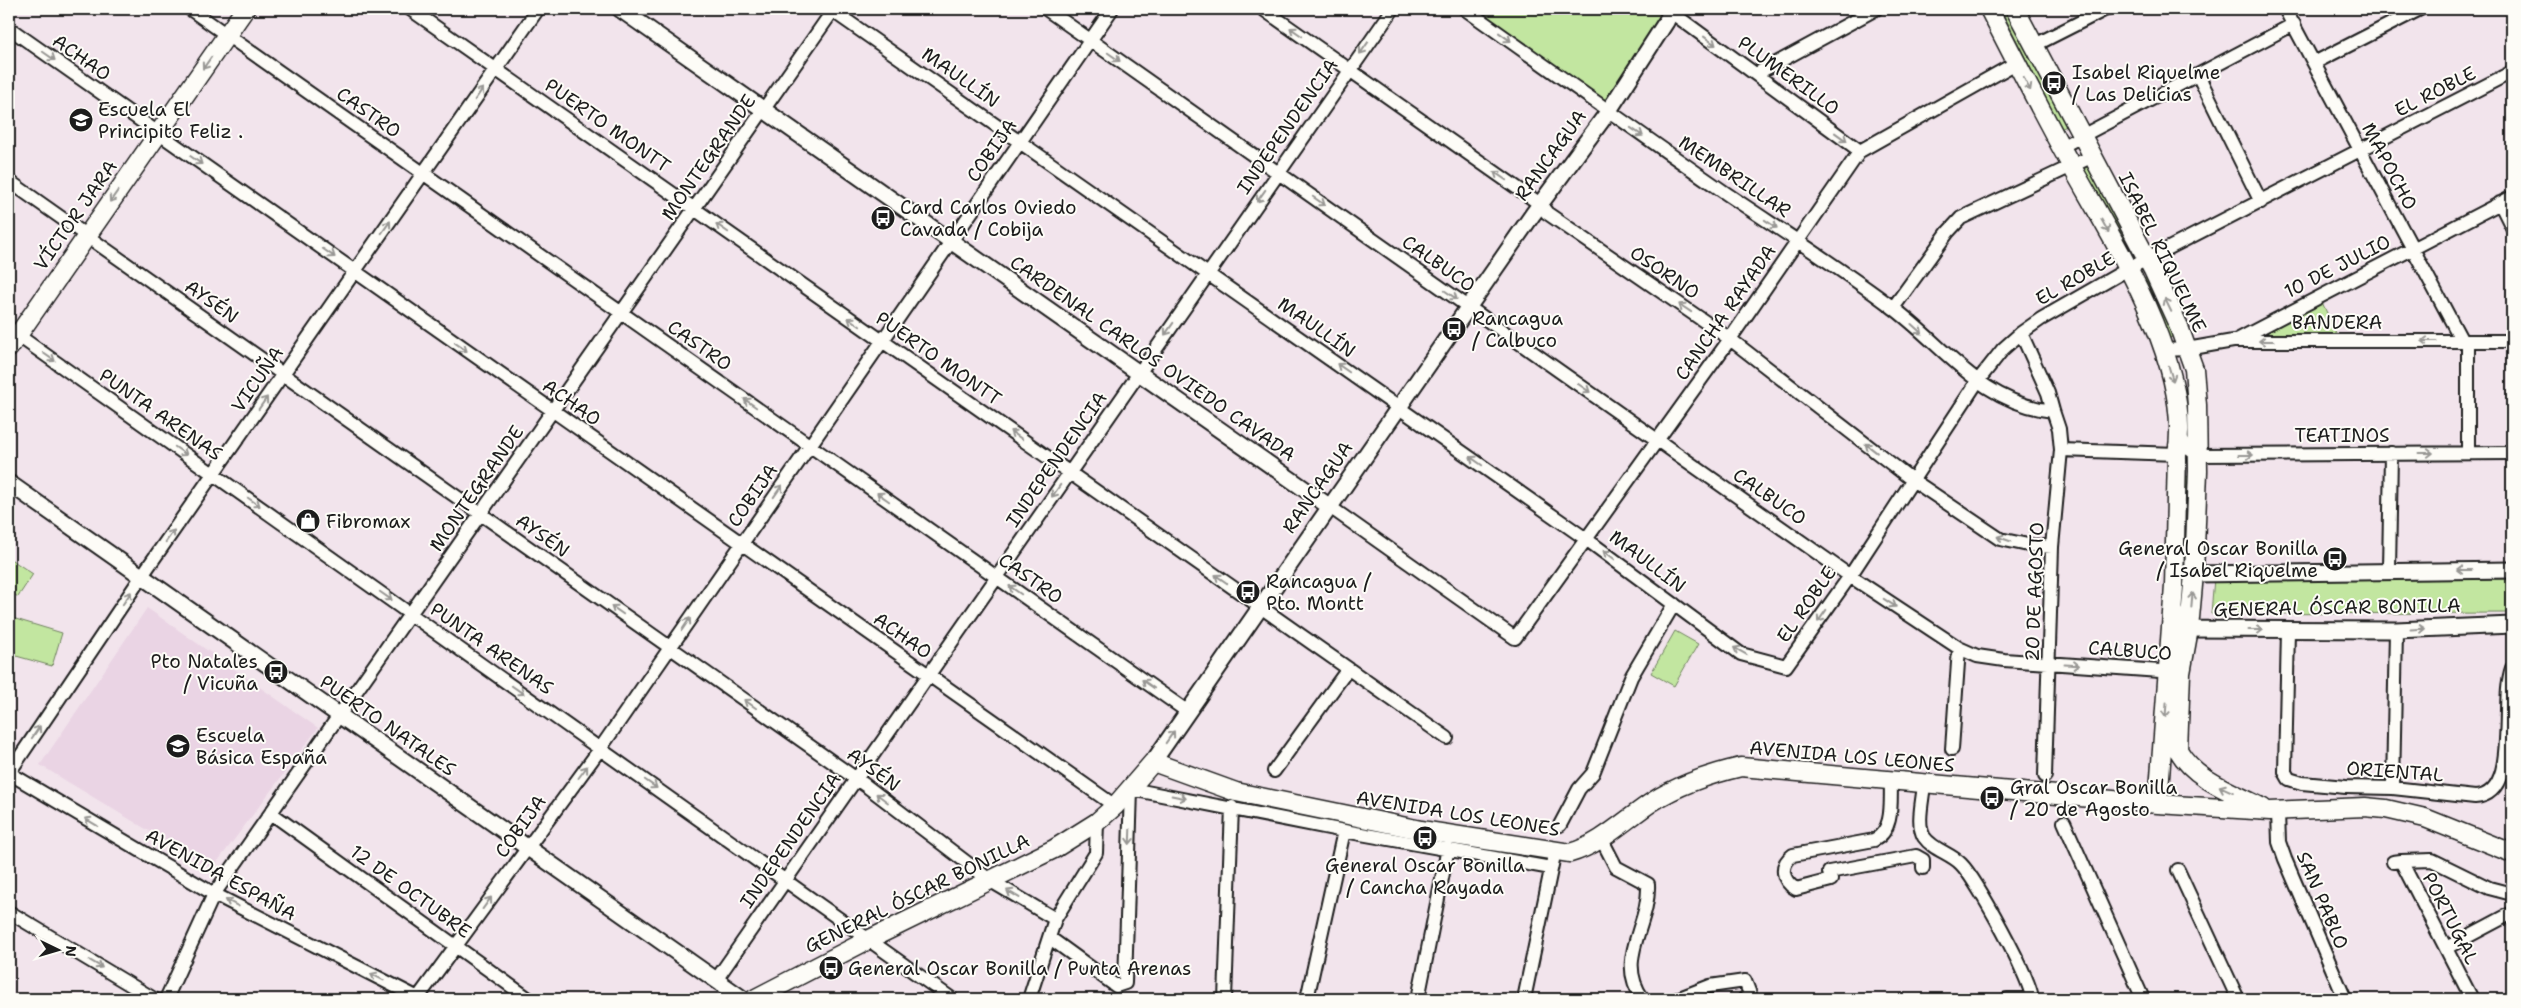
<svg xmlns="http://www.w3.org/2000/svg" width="2521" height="1008" font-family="'Shantell Sans',sans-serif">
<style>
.built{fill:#ead4e4}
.green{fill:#c2e6a0;stroke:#6f815e}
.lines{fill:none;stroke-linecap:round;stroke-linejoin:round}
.minor-casing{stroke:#1c1c1c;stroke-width:16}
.tertiary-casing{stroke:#1c1c1c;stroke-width:19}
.secondary-casing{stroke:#1c1c1c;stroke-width:21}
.minor{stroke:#fdfcf7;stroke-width:12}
.tertiary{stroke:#fdfcf7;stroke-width:15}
.secondary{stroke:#fdfcf7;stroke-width:18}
.oneway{stroke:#989794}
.labels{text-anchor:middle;stroke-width:4;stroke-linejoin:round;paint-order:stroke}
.street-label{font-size:19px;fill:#1c1c1c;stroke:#fdfcf7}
.poi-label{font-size:19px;fill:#1c1c1c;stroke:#fdfcf7;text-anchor:start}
</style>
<rect width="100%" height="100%" fill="#f2e4ec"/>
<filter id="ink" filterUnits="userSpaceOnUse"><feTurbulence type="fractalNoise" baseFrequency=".02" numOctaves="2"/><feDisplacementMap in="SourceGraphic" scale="10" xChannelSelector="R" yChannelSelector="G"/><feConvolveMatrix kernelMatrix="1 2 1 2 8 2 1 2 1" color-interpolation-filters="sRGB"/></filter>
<g filter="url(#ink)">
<!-- built -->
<path class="built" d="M147,608L318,728L212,869L40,765Z"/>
<!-- green -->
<path class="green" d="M1476,9H1666L1606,103Z
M2001,9H2008L2068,125L2061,129Z
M2085,165L2091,166L2131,243L2126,246L2084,170Z
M2147,278L2175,336L2167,339L2141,281Z
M2321,300L2337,335L2239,340Z
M2190,476L2184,611L2181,601L2185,477Z
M9,558L33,574L18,597L9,591Z
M2214,578L2512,579V613L2211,614Z
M9,617L62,633L52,666L9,654Z
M1675,631L1698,644L1674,686L1651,673Z"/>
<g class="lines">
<defs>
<path id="minor" d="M190,9L1188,712
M410,9L1447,738
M830,9L1586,539L1741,654L1786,666L1850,576L1977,382L2003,349L2021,333L2041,319L2128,269L2512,72
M1046,9L1850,576L1959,648L1977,656L2004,660L2174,672
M1263,9L1540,204L1547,213L1730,339L1911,479L2000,539L2028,545L2052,547
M1465,9C1552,71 1639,133 1727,194C1782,231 1839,267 1892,307C1946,347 1980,403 2053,411L2059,429L2061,450L2052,547L2045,776
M2285,9L2462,341
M1671,12L1860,151
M9,28L1115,806
M2035,45L2106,9
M2314,63L2420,9
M1756,74L1876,9
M2198,75L2261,202
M2061,147L2294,24
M9,181L865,785L991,881L1055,919
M2500,203L2512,227
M1893,308L1948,232L1961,218L2093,156
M9,329L952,999
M2021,333L2048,393L2053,411
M2235,341L2512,197
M2163,350L2187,349L2233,341H2512
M2180,438L2187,448L2198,455L2512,453
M2061,450L2177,454
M2468,453V341
M1330,507L1515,638L1730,339L1860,151L2016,63
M2389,570L2391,453
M2288,630L2285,772L2289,779L2302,783L2346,787L2393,788L2475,797C2521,795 2499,703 2512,668
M1952,749L1959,648
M1274,771L1348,669
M9,773L148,567L538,9
M9,773L214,894L420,999
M1891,780C1890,800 1895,830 1874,840L1793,855C1779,865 1782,881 1796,889L1831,880L1829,872L1916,856L1923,860V868
M1924,784C1923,799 1916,824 1924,837C1933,850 1950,853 1961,864C1976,879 2032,980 2032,999
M2393,788L2396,630
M2278,812L2279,842L2285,859L2345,999
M271,813L529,999
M2064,822L2143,999
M1560,825L1579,789L1593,773L1631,677L1674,604
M1601,838L1616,867L1648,884C1650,926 1614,959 1643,999
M2401,861L2432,860L2489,888L2512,894
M2393,862L2401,861L2472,999
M2178,870L2238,999
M9,912L154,999
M1050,938L1116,986L1125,983L1131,789L1344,831L1551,868
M2446,948L2512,913
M716,980L1393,9
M166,999L214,894L834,9
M417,999L600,749L1112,9
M1029,999L1055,919L1096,853L1097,822
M1225,999L1232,807
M1307,999L1344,831
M1418,999L1448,848
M1524,999L1553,860
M1677,999L1710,986L1745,981L1750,994L1744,999
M2007,999H2032"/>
<path id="tertiary" d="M620,9L1330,507
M9,483L743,999
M2194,574L2512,570
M2173,609L2179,620L2189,629L2396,630L2512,625
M1153,762L1533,214L1608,112L1666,22L1672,9"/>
<path id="secondary" d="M1989,9C2016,62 2043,115 2072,167C2114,242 2193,366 2177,454L2174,586L2158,804
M2015,9L2153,270L2179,327L2194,369L2197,405L2198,471L2194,574L2189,629L2181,673L2178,750C2196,781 2233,792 2263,808
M9,348L245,9
M754,999L868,940L1054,849L1097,822L1115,806L1153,762L1236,792L1421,830L1570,853C1600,845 1626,819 1652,802C1678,785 1711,774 1741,767L2158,804L2270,811L2365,807L2386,809L2425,818L2512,853"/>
</defs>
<!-- minor casing -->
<use href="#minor" class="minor-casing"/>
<!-- tertiary casing -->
<use href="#tertiary" class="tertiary-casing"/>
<!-- secondary casing -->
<use href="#secondary" class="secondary-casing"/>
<!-- minor -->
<use href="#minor" class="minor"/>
<!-- tertiary -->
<use href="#tertiary" class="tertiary"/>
<!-- secondary -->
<use href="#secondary" class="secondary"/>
</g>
<!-- one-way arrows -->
<defs><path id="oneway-shaft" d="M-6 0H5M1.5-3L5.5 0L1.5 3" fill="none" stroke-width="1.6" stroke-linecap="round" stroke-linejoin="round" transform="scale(1.25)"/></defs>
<g class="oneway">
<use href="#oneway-shaft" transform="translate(1296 32) rotate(-145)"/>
<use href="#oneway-shaft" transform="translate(1505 37) rotate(36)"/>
<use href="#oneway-shaft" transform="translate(1710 41) rotate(36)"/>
<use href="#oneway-shaft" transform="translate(1364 48) rotate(125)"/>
<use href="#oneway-shaft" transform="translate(49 56) rotate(35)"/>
<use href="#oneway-shaft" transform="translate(1114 57) rotate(35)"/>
<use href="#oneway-shaft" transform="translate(207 63) rotate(125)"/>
<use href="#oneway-shaft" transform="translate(2027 84) rotate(62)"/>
<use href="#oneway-shaft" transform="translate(479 94) rotate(-55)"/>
<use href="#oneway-shaft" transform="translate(1637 132) rotate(34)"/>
<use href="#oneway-shaft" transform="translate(1841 137) rotate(36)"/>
<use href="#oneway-shaft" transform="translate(196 160) rotate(35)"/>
<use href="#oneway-shaft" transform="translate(1500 176) rotate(-145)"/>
<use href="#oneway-shaft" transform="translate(114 196) rotate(125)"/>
<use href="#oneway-shaft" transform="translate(1261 196) rotate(125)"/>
<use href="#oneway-shaft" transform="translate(1319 201) rotate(35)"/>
<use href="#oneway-shaft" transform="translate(1771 224) rotate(34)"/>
<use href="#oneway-shaft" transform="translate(2105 226) rotate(61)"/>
<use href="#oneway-shaft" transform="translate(386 227) rotate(-55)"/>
<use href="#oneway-shaft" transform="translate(722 228) rotate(-145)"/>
<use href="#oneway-shaft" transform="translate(329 253) rotate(35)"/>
<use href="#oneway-shaft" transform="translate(1451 295) rotate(35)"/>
<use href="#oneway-shaft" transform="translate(2168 305) rotate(-116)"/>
<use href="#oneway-shaft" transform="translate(1685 308) rotate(-146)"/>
<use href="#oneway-shaft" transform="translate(854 322) rotate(-145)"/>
<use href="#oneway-shaft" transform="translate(1169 329) rotate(125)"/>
<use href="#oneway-shaft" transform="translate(1917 329) rotate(42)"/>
<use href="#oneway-shaft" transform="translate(2266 341) rotate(180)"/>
<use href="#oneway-shaft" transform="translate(2429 341) rotate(180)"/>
<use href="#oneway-shaft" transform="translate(461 347) rotate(35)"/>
<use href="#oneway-shaft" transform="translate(49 357) rotate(35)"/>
<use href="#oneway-shaft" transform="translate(1343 368) rotate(-145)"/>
<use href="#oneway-shaft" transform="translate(2171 374) rotate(73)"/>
<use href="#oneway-shaft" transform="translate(1584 388) rotate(35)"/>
<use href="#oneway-shaft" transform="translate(263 403) rotate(-55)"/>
<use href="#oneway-shaft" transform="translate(750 403) rotate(-145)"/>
<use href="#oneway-shaft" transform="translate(1016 435) rotate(-145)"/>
<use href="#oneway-shaft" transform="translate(1871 448) rotate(-142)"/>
<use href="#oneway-shaft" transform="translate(181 451) rotate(35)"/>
<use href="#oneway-shaft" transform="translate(2426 453)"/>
<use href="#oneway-shaft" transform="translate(2246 455)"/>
<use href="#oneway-shaft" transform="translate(1476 461) rotate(-145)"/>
<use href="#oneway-shaft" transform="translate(778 491) rotate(-55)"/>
<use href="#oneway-shaft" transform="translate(1056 491) rotate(125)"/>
<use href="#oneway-shaft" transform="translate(883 497) rotate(-145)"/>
<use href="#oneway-shaft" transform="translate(254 502) rotate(35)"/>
<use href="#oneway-shaft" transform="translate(170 536) rotate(-55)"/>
<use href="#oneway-shaft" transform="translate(2004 539) rotate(-161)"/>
<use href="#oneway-shaft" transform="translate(1609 555) rotate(-143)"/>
<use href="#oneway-shaft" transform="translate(2464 570) rotate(180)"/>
<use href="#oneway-shaft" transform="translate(1221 579) rotate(-145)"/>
<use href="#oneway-shaft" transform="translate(1015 590) rotate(-145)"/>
<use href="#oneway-shaft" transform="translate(386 596) rotate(35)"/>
<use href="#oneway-shaft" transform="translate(127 598) rotate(-56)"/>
<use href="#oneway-shaft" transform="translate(2192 600) rotate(-85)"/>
<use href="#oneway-shaft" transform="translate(1890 603) rotate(33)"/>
<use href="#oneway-shaft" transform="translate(617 610) rotate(-145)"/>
<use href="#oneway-shaft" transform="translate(1822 616) rotate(125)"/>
<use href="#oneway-shaft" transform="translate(686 624) rotate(-56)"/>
<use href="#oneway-shaft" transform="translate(2418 629) rotate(-3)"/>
<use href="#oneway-shaft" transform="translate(2256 630)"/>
<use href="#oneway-shaft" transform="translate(1740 651) rotate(-151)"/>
<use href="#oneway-shaft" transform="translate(2072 665) rotate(3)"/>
<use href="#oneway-shaft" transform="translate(1148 684) rotate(-145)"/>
<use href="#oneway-shaft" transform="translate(518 690) rotate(35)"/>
<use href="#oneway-shaft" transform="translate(750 704) rotate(-145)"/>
<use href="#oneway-shaft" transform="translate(2166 710) rotate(94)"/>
<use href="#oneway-shaft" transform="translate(36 732) rotate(-56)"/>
<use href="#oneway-shaft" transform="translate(1170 737) rotate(-55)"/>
<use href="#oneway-shaft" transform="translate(583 772) rotate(-53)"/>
<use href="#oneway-shaft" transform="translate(651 784) rotate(35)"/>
<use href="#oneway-shaft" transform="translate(2226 789) rotate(-156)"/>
<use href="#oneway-shaft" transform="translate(1179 797) rotate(11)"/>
<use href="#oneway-shaft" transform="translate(882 798) rotate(-143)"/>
<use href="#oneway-shaft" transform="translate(91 822) rotate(-149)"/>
<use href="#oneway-shaft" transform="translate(1130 837) rotate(92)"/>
<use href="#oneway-shaft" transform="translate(1013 894) rotate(-149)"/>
<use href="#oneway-shaft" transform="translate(232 903) rotate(-153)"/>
<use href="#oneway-shaft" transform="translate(487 903) rotate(-54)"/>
<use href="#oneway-shaft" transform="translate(96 964) rotate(31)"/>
<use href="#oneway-shaft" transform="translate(377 977) rotate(-153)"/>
</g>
</g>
<!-- icons -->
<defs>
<symbol id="bus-disc" viewBox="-11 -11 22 22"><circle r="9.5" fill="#1c1c1c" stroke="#fdfcf7"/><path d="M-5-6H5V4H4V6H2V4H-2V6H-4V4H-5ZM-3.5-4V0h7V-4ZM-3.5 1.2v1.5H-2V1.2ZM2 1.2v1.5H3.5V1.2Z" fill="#fff"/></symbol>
<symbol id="school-disc" viewBox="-11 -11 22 22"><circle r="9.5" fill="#1c1c1c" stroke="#fdfcf7"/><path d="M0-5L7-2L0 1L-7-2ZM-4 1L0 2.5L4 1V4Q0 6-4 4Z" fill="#fff"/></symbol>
<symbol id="shop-disc" viewBox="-11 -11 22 22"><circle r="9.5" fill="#1c1c1c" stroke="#fdfcf7"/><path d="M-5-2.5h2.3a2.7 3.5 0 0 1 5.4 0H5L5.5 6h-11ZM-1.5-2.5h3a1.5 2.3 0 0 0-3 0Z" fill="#fff"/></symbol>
</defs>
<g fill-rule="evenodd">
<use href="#bus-disc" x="2040" y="69" width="28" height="28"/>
<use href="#school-disc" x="67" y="106" width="28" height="28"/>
<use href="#bus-disc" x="869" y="204" width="28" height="28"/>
<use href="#bus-disc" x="1440" y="315" width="28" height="28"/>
<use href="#shop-disc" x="294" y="507" width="28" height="28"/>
<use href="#bus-disc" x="2321" y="545" width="28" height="28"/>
<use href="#bus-disc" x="1234" y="578" width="28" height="28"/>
<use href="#bus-disc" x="262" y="658" width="28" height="28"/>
<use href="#school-disc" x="164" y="732" width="28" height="28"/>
<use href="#bus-disc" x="1978" y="784" width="28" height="28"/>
<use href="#bus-disc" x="1411" y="824" width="28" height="28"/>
<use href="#bus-disc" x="817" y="954" width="28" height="28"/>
</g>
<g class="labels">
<!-- street labels -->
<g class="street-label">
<text transform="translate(82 57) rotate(35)" y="7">ACHAO</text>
<text transform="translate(1789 75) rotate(36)" y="7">PLUMERILLO</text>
<text transform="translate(961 77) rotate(35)" y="7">MAULLÍN</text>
<text transform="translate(2435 91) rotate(-27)" y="7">EL ROBLE</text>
<text transform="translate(369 112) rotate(35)" y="7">CASTRO</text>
<text transform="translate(608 125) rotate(35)" y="7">PUERTO MONTT</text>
<text transform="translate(1287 126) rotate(-55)" y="7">INDEPENDENCIA</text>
<text transform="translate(991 150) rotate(-55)" y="7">COBIJA</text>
<text transform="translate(1550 155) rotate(-54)" y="7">RANCAGUA</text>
<text transform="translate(708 157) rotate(-55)" y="7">MONTEGRANDE</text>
<text transform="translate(2390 166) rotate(62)" y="7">MAPOCHO</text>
<text transform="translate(1735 176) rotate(34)" y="7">MEMBRILLAR</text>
<text transform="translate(75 215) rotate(-55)" y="7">VÍCTOR JARA</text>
<text transform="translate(2163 252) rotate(64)" y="7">ISABEL RIQUELME</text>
<text transform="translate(1439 263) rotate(35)" y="7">CALBUCO</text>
<text transform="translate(2337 266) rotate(-27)" y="7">10 DE JULIO</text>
<text transform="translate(1665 272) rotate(34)" y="7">OSORNO</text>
<text transform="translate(2075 278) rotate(-30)" y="7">EL ROBLE</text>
<text transform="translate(212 301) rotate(35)" y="7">AYSÉN</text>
<text transform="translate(1725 312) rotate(-55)" y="7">CANCHA RAYADA</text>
<text x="2337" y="329">BANDERA</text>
<text transform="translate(1317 327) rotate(35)" y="7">MAULLÍN</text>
<text transform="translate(700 345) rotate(35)" y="7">CASTRO</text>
<text transform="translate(939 358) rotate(35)" y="7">PUERTO MONTT</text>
<text transform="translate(1153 358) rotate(35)" y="7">CARDENAL CARLOS OVIEDO CAVADA</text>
<text transform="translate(257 379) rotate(-55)" y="7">VICUÑA</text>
<text transform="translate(572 402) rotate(35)" y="7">ACHAO</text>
<text transform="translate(161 414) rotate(35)" y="7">PUNTA ARENAS</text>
<text x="2342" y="442">TEATINOS</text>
<text transform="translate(1056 459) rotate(-55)" y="7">INDEPENDENCIA</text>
<text transform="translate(1317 487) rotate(-55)" y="7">RANCAGUA</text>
<text transform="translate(476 488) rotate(-55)" y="7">MONTEGRANDE</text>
<text transform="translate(752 495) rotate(-55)" y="7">COBIJA</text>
<text transform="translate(1770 496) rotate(35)" y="7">CALBUCO</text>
<text transform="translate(543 535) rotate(35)" y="7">AYSÉN</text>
<text transform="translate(1648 561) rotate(37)" y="7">MAULLÍN</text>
<text transform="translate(1031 578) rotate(35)" y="7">CASTRO</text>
<text transform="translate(2034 592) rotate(-88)" y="7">20 DE AGOSTO</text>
<text transform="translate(1806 604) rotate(-55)" y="7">EL ROBLE</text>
<text transform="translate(2337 607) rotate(-1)" y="7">GENERAL ÓSCAR BONILLA</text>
<text transform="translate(903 635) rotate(35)" y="7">ACHAO</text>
<text transform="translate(492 648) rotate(35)" y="7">PUNTA ARENAS</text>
<text transform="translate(2130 650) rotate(4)" y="7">CALBUCO</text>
<text transform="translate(388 725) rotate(35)" y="7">PUERTO NATALES</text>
<text transform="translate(1852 756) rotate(5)" y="7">AVENIDA LOS LEONES</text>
<text transform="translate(874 769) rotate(36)" y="7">AYSÉN</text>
<text transform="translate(2395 771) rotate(4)" y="7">ORIENTAL</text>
<text transform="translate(1458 813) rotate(9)" y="7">AVENIDA LOS LEONES</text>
<text transform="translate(520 826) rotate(-54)" y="7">COBIJA</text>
<text transform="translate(790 840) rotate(-55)" y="7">INDEPENDENCIA</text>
<text transform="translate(221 874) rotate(29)" y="7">AVENIDA ESPAÑA</text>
<text transform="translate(411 891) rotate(36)" y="7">12 DE OCTUBRE</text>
<text transform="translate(917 893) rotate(-26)" y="7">GENERAL ÓSCAR BONILLA</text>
<text transform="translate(2323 900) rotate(67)" y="7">SAN PABLO</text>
<text transform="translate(2451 918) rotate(63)" y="7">PORTUGAL</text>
</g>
<!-- poi labels -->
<g class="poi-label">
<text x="2072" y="79">Isabel Riquelme<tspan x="2072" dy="22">/ Las Delicias</tspan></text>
<text x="98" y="116">Escuela El<tspan x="98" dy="22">Principito Feliz .</tspan></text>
<text x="900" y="214">Card Carlos Oviedo<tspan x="900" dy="22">Cavada / Cobija</tspan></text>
<text x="1472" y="325">Rancagua<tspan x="1472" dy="22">/ Calbuco</tspan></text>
<text x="326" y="528">Fibromax</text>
<text x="2318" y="555" text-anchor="end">General Oscar Bonilla<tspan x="2318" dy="22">/ Isabel Riquelme</tspan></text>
<text x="1266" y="588">Rancagua /<tspan x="1266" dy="22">Pto. Montt</tspan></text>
<text x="258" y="668" text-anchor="end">Pto Natales<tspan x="258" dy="22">/ Vicuña</tspan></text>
<text x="196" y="742">Escuela<tspan x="196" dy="22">Básica España</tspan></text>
<text x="2010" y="794">Gral Oscar Bonilla<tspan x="2010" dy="22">/ 20 de Agosto</tspan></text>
<text x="1425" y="872" text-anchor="middle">General Oscar Bonilla<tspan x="1425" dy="22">/ Cancha Rayada</tspan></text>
<text x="848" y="975">General Oscar Bonilla / Punta Arenas</text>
</g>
</g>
<!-- margin -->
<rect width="2521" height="1008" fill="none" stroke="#fdfcf7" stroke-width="30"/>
<rect x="15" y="15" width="2491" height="978" fill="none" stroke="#1c1c1c" stroke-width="2" filter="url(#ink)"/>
<!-- north arrow -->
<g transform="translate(58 950) rotate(95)" stroke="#fdfcf7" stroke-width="4" paint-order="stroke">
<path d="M0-4L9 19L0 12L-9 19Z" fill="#1c1c1c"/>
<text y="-8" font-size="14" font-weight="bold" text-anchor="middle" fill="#1c1c1c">N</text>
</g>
</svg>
